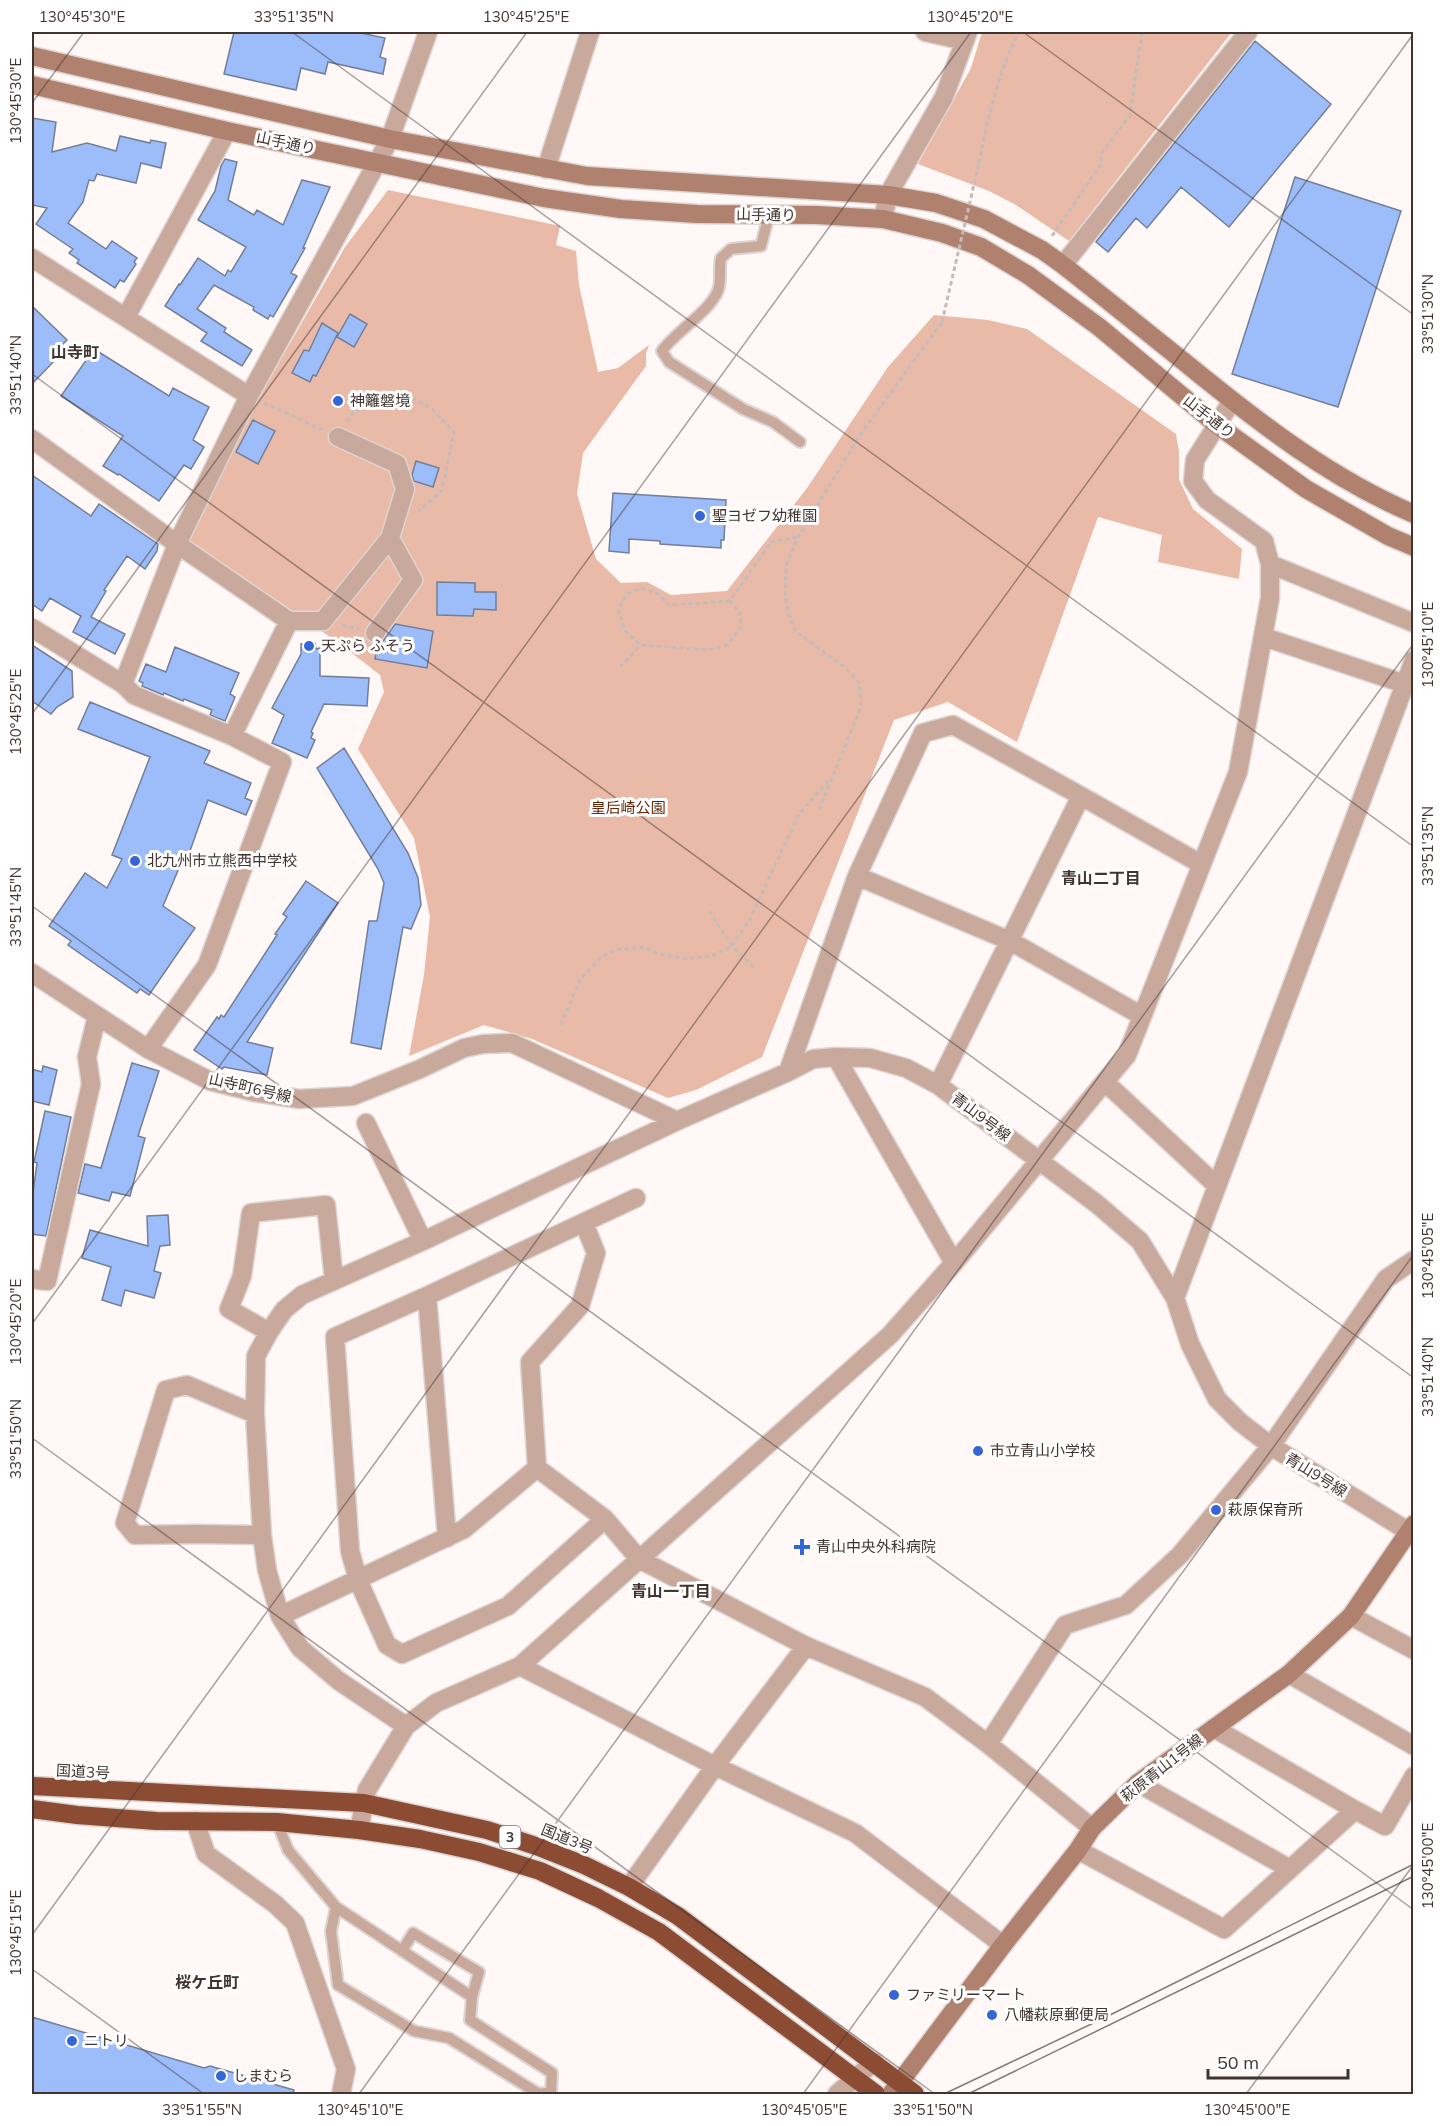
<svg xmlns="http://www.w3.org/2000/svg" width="1445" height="2126" font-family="Mulish,'Noto Sans JP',sans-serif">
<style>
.green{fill:#e9baa8}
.building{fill:#9dbcfa;stroke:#727f98;stroke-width:1.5}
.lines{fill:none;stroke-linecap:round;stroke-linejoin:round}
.lane-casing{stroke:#ddd5d2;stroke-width:14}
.street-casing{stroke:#ddd5d2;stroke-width:21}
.secondary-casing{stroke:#ddd5d2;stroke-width:21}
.highway-casing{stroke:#ddd5d2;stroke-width:21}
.path{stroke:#c5bcba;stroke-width:3;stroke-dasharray:4.5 3;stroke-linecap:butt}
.lane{stroke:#caa99d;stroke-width:10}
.street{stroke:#caa99d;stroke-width:18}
.secondary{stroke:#b1816f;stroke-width:18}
.highway{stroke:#8c4c33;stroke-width:18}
.tram{stroke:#847976;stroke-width:1.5}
.path-bridge{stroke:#c5bcba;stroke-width:3;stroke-dasharray:4.5 3;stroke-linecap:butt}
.ticks{fill:none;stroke:#413430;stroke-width:1.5;stroke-opacity:0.45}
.poi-dot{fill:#3566d5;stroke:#fff;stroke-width:2}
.labels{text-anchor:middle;stroke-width:6;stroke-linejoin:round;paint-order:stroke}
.shield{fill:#fff;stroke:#7a716e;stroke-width:1.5}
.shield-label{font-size:14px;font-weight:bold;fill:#413430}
.street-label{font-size:15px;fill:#413430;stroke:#fff}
.poi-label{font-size:15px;fill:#413430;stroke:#fff;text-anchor:start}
.park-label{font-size:15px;fill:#68280b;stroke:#fff}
.neighbourhood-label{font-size:16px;font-weight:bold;fill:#413430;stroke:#fff}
.neatline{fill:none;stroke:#413430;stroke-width:2}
.ticks-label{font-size:15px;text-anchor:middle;fill:#413430}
</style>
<rect width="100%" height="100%" fill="#fff8f6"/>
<!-- green -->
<path class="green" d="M982,32H1232L1069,241L1016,205L989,191L918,164L971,68Z
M388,190L560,226L556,245L576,251L579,285L598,372L618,368L649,345L646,354V366L583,453L577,494L596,559L621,583L647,582L671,595L727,591L807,488L888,367L934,315L988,320L1027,329L1176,434L1179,452V479L1193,509L1242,549L1239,579L1158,562L1162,535L1098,517L1017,742L948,702L894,720L762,1057L696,1090L668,1098L532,1039L484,1025L409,1056L424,975L430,917L414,838L358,749L384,692L380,675C319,626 253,585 188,541L256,403L345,247Z"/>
<!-- building -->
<path class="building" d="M234,32H356L385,38L380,57L386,59L383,74L328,62L325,74L301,68L296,90L224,74Z
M1255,41L1331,104L1229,227L1181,187L1147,228L1136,218L1108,252L1096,242Z
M32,118L56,122L52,152L87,143L116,151L120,136L150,143L151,140L166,143L161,168L141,163L136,183L97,174L94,181L89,180L83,202L68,223L106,249L112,241L137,258L134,262L136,264L124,282L120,280L115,288L77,263L79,260L69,253L73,249L36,224L47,208L32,205Z
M225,159L237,162L228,200L254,215L257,210L283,225L302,180L330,187L303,248H305L291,273L297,276L273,317L270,315L268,319L253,310L254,307L214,285L197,309L226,328L224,332L252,350L242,366L201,341L207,333L165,306L179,284L180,285L198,258L225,276L228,270L231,272L246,247L198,220L215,191L221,166Z
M1295,177L1401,211L1338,407L1232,374Z
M32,306L67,340L55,352L59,356L32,384Z
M350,314L367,324L354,347L337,337Z
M322,323L338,333L316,376L313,375L310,382L292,373L304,350L309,351Z
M94,349L169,396L173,388L209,407L193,440L204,447L191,469L184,465L159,501L119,474L118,475L103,466L123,436L61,396Z
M253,420L275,431L258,464L236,452Z
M416,461L439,468L433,487L414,481L412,475Z
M32,475L91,516L99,504L158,544L157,551L145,569L127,556L104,590L106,591L91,617L125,634L115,654L73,632L81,616L50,598L42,611L32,604Z
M613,493L726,500L724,540H721V548L660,544V541L629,539V553L609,551Z
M437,582L475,583V592H496V610L474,609L473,616L437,615Z
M395,624L433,631L427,668L375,659L378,644L384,640Z
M315,643L316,649L320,648V676L369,678L367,706L324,704L311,732L313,733L311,738L315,740L307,758L272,743L284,715L272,708L301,654V644Z
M32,645L72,671L73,697L57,707L51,714L32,701Z
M175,647L239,673L230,694L235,697L225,721L210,715L212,710L184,699L183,701L164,693L163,695L142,686L143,683L139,681L146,664L166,672Z
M90,702L210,751L204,763L251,783L245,798L252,801L246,815L208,800L190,851L182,861L163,906L195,928L149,995L140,989L137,993L68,945L71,941L49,926L85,873L107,888L122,859L112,855L150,757L78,729Z
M344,748L408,853L418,878L421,905L411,929L403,927L381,1049L351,1043L369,921H377L384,883L378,869L317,768Z
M306,881L338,903L247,1042L273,1048L267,1075L224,1067L222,1069L194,1050L217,1017L219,1019L221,1015L224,1017L277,935L275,934L287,917L283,914Z
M132,1063L159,1071L138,1136L145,1138L130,1196L112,1192L109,1201L78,1193L85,1164L101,1168Z
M43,1066L57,1070L49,1105L32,1101V1069L42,1072Z
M45,1111L71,1117L46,1236L32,1234V1201L37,1163L34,1162Z
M168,1215L170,1245L160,1246L154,1271L161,1273L154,1298L125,1290L121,1306L102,1300L111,1267L82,1258L90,1230L148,1246L147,1216Z
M32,2017L204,2068L210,2066L294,2090L293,2094H32Z"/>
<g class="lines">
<defs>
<path id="lane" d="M769,214L761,246L731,249L721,258C719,268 721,278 719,287C715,308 675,332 662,351L669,362L743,409L773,422L800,442
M277,1822L288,1850L336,1907L472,1997L470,2020L552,2073L551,2092L540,2094
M336,1907L331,1931L338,1985L414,2031L449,2038L539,2094
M402,1951L413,1933L479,1972L472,1997"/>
<path id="street" d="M925,32L965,41
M546,169L590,32
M883,219L888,195L944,97L968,32
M32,258L249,396
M1063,265L1248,32
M126,317L227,131
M32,439L177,544L289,621L232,736
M1270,564L1414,623
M289,621H323L390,538L405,489L397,464L338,437
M32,628L123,684L134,695L232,736L282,762L207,965L148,1049
M375,633L413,580L390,538
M123,684L177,544L249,396L390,139L428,32
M1405,684L1414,660
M857,876L1010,941L1142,1016
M32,973L148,1049L210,1081L254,1092L299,1099L353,1096L420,1069L464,1048L483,1044L512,1043L677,1121L788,1072L813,1059L836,1057L870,1058L906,1068L938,1085L1097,1204L1140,1241L1175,1298L1190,1344L1217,1399L1240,1422L1271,1446L1414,1535
M836,1057L954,1263
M788,1072L857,876L923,733L953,725L1081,796L1201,864
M1106,1083L1216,1185
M938,1085L1081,796
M366,1123L423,1241
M32,1279L47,1281L91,1084L87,1057L97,1016
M427,1296L447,1538
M1175,1298L1405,684L1264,637
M269,1332L229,1309L242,1276L251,1213L326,1205L334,1280
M255,1414L187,1385L166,1390L125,1523L135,1535L197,1534L262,1535
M537,1468L530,1362L580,1306L596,1253L584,1223
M605,1519L508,1606L402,1654L387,1645L358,1580L350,1551L335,1337L427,1296L636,1198
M280,1616L464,1529L537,1468L605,1519L639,1559L806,1646L925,1697L988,1744L1092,1828
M1351,1616L1414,1650
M520,1666L715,1766L855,1833L1003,1945
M1289,1674L1414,1746
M406,1726L339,1681L300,1648L280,1616L267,1570L262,1535L255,1414L256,1356L269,1332L284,1310L302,1295L423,1241L677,1121
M1214,1728L1355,1810
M988,1744L1065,1625L1126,1605L1180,1555L1271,1446L1386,1279L1414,1260
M1138,1783L1290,1869
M195,1821L206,1854L275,1904L295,1923L346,2069L341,2094
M359,1830L367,1790L406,1726L436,1703L520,1666L890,1335L954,1263L1127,1055L1238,772L1270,598V564L1264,541L1207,500L1193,481L1195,460L1232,401
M1078,1850L1224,1929L1355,1810L1385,1826L1414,1776
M629,1887L715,1766L806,1646
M837,2094L874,2062"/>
<path id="secondary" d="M32,56L390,139L587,176L888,195L936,203L984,219L1042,250L1063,265C1105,298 1147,332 1188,365C1258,422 1331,479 1414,514
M32,85L227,131L544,198L621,209L697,214L817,215L883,219L942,233L981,247L1028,275L1099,327L1217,425L1306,489L1388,536L1414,547
M891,2094L1003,1945L1078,1850L1092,1828L1138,1783L1289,1674L1351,1616L1414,1524"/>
<path id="highway" d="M32,1786L364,1803L487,1830L536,1846L584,1865L629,1887L678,1916L915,2094
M32,1809L77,1815L156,1821L277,1822L359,1830L420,1839L479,1852L540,1871L598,1898L659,1932L876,2094"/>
</defs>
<!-- lane casing -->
<use href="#lane" class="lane-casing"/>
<!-- street casing -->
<use href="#street" class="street-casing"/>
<!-- secondary casing -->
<use href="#secondary" class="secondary-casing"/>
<!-- highway casing -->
<use href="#highway" class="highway-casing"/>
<!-- path -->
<path class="path" d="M979,163C984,133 1003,54 1020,32
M1052,236L1101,164L1102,152L1130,115L1142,32
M264,403L323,430
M347,422L354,411L406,394L432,409L454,432L442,490L418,512
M730,601L669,605L658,594L642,588L627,594L618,609L625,631L641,645L707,650L727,645L741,627L740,613L730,601L771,542L798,537
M342,625L359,629
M620,667L641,645
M819,810L861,707L859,683L843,666L795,631L788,613L785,592L786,566L798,537L860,435L942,322
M709,911L732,946L755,969
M561,1025L581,978L600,958L615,950L642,947L660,954L686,959L711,956L732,946L750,919L799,814L830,779"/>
<!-- lane -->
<use href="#lane" class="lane"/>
<!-- street -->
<use href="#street" class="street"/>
<!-- secondary -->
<use href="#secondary" class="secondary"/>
<!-- highway -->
<use href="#highway" class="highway"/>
<!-- tram -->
<path class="tram" d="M944,2094L1104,2018L1414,1864
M968,2094L1414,1876"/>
<!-- path-bridge -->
<path class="path-bridge" d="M942,322L979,163"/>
</g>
<!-- ticks -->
<path class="ticks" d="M292,32L1414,847M1023,32L1414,315M32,103L84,32M32,374L1414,1378M32,714L527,32M32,906L1414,1910M32,1324L971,32M32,1438L935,2094M32,1935L1414,33M32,1969L204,2094M359,2094L1414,643M803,2094L1414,1254M1246,2094L1414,1864"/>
<!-- markers -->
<g class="poi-dot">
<circle cx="338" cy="401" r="6"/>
<circle cx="700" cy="516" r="6"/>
<circle cx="309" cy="646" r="6"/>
<circle cx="135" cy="861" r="6"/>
<circle cx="978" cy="1451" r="6"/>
<circle cx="1216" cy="1510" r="6"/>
<path d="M799 1538h6v6h6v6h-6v6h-6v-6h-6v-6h6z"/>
<circle cx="894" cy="1995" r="6"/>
<circle cx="992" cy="2015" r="6"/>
<circle cx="72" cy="2041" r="6"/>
<circle cx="221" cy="2076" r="6"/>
</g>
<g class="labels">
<!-- shield labels -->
<rect class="shield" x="499.5" y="1826" width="21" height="22" rx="4.5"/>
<g class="shield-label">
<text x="510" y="1842">3</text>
</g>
<!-- street labels -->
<g class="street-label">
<text transform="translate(286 143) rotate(12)" y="5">山手通り</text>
<text transform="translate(766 215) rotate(1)" y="5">山手通り</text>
<text transform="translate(1209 417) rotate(38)" y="5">山手通り</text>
<text transform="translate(250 1088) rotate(13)" y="5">山寺町6号線</text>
<text transform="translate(981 1117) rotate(37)" y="5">青山9号線</text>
<text transform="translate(1316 1475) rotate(32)" y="5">青山9号線</text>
<text transform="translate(1162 1768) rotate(-38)" y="5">萩原青山1号線</text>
<text transform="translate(83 1772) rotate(3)" y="5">国道3号</text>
<text transform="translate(567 1839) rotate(22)" y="5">国道3号</text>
</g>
<!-- poi labels -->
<g class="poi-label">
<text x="350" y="406">神籬磐境</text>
<text x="712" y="521">聖ヨゼフ幼稚園</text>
<text x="321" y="651">天ぷら ふそう</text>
<text x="147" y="866">北九州市立熊西中学校</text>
<text x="990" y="1456">市立青山小学校</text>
<text x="1228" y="1515">萩原保育所</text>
<text x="816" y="1552">青山中央外科病院</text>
<text x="906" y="2000">ファミリーマート</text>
<text x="1004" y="2020">八幡萩原郵便局</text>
<text x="84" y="2046">ニトリ</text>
<text x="233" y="2081">しまむら</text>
</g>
<!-- park labels -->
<g class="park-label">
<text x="628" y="813">皇后崎公園</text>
</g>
<!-- neighbourhood labels -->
<g class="neighbourhood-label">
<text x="75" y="358">山寺町</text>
<text x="1101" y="884">青山二丁目</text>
<text x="671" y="1597">青山一丁目</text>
<text x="207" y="1988">桜ケ丘町</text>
</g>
</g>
<!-- border -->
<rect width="1445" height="2126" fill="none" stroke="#ffffff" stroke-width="66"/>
<!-- scale -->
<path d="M1208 2069v9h140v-9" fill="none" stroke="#413430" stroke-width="3"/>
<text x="1217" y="2069" font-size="18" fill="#413430" stroke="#ffffff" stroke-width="4.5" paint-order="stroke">50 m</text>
<rect x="33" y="33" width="1379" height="2060" class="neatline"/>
<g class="ticks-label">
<text x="82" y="22">130°45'30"E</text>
<text x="294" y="22">33°51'35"N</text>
<text x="526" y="22">130°45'25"E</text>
<text x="970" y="22">130°45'20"E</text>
<text transform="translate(16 101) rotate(-90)" y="5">130°45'30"E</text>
<text transform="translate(1428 314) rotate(-90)" y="5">33°51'30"N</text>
<text transform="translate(16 375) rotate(-90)" y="5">33°51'40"N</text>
<text transform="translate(1428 645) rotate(-90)" y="5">130°45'10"E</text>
<text transform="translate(16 712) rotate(-90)" y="5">130°45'25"E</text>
<text transform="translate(1428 846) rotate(-90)" y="5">33°51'35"N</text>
<text transform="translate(16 907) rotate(-90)" y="5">33°51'45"N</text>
<text transform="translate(1428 1256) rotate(-90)" y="5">130°45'05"E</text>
<text transform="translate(16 1322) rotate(-90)" y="5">130°45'20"E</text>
<text transform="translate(1428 1377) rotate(-90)" y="5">33°51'40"N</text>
<text transform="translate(16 1439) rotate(-90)" y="5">33°51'50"N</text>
<text transform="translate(1428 1866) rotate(-90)" y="5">130°45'00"E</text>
<text transform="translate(16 1933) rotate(-90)" y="5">130°45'15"E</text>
<text x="202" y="2115">33°51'55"N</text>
<text x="360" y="2115">130°45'10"E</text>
<text x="804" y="2115">130°45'05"E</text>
<text x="933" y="2115">33°51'50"N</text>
<text x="1247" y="2115">130°45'00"E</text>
</g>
</svg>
